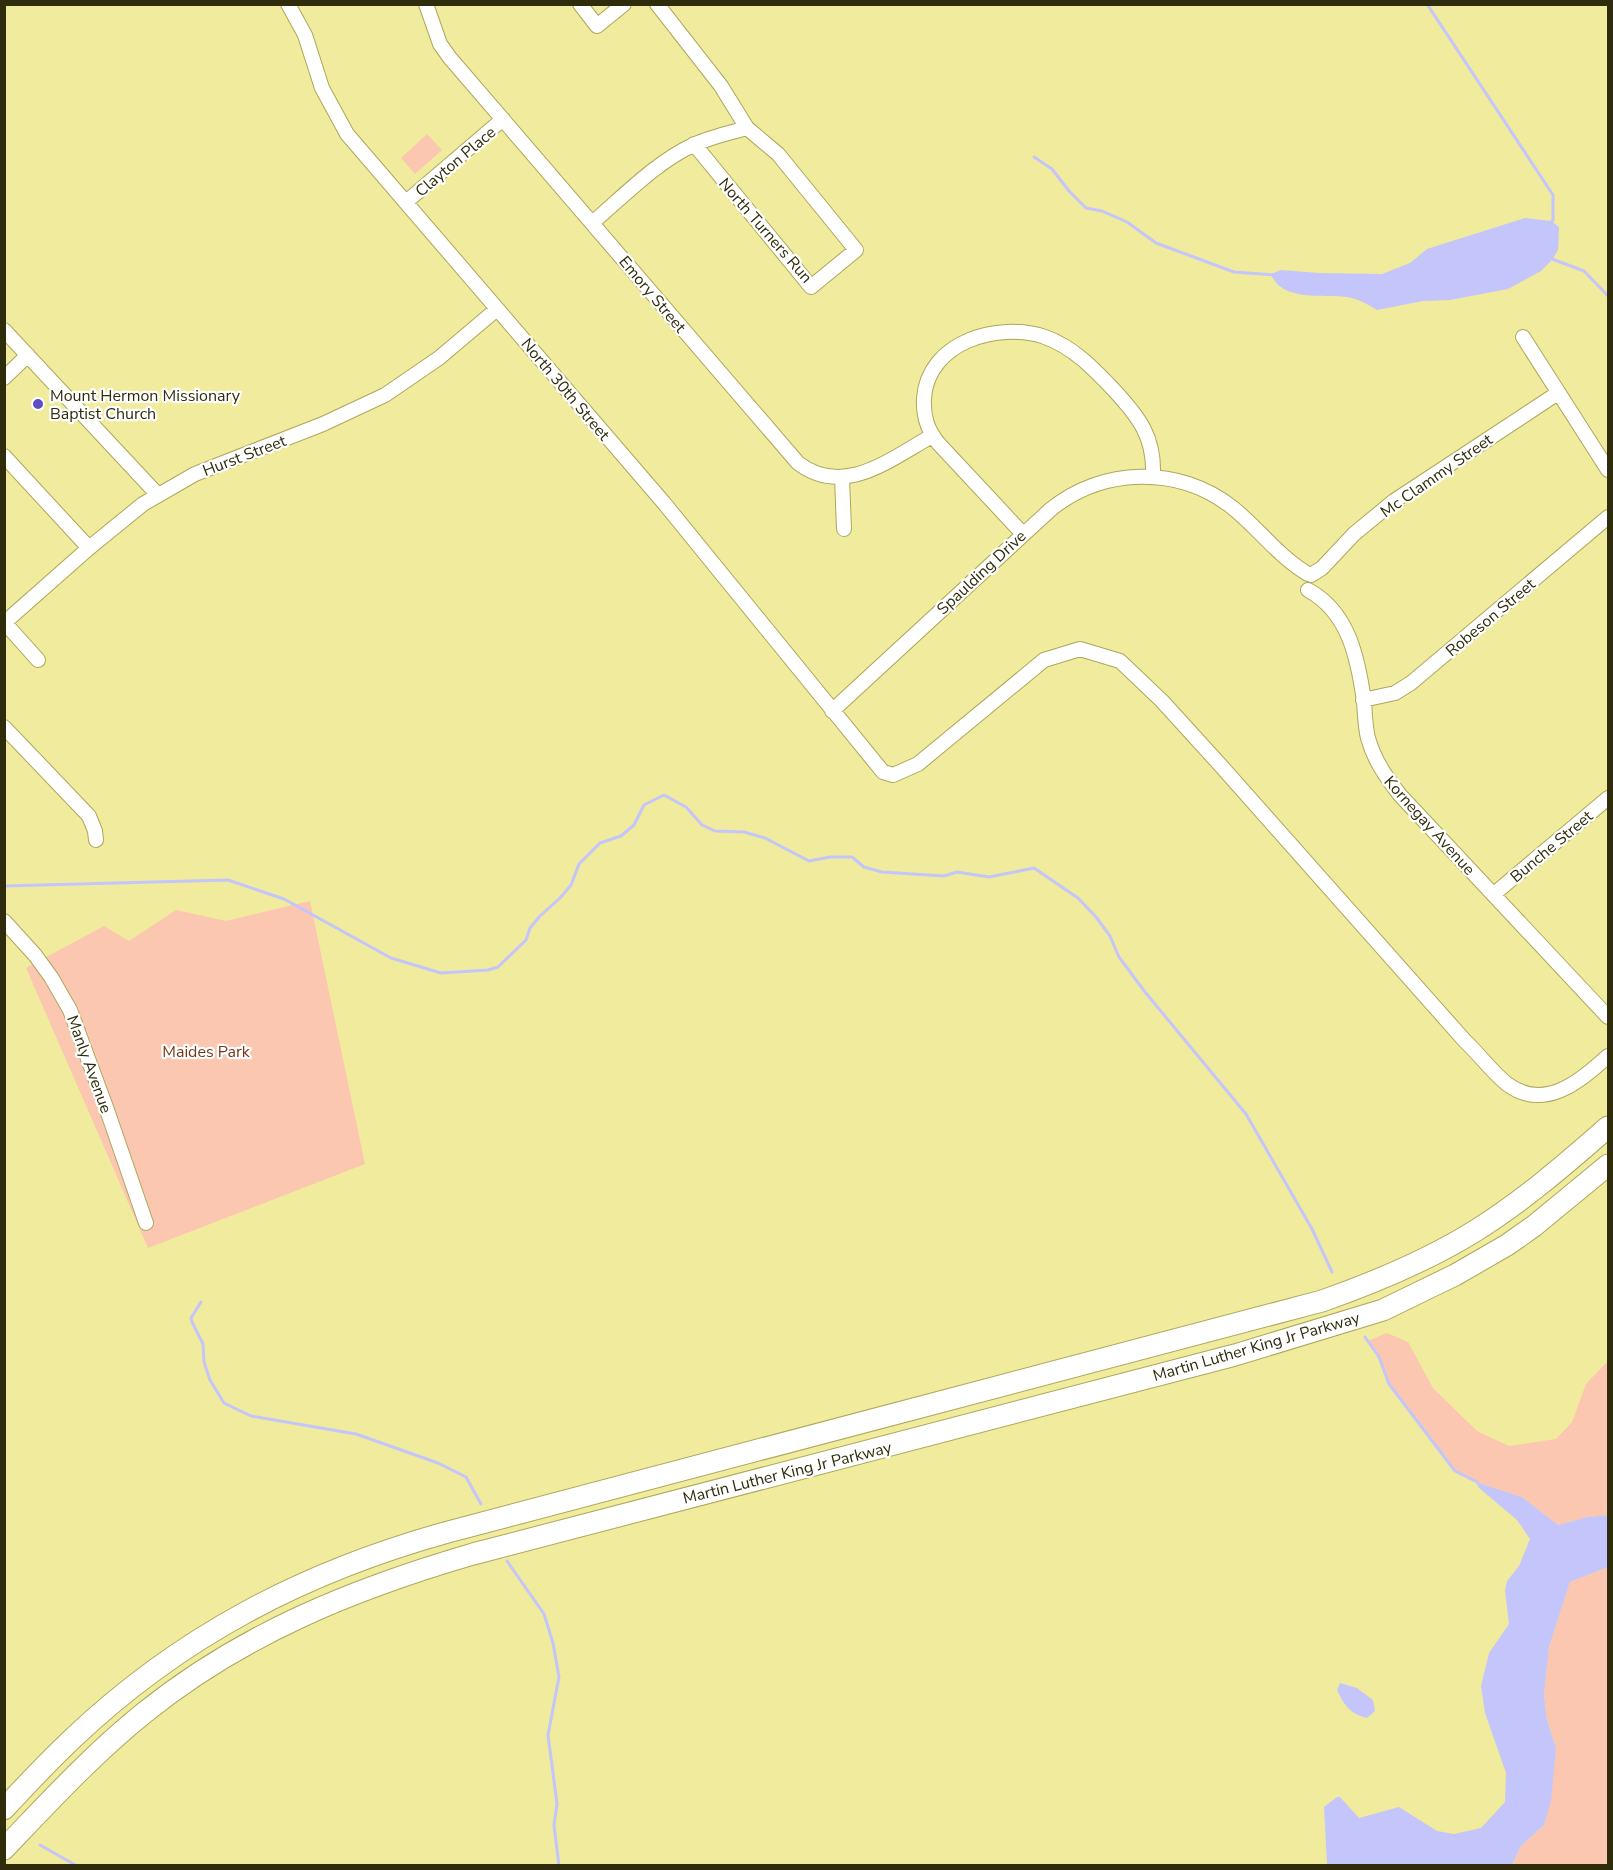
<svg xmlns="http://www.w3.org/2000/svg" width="1613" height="1870" font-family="'Nunito Sans',sans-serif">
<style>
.green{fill:#fcc7b0}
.water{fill:#c4c5fa}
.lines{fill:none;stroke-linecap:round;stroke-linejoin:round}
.stream{stroke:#c4c5fa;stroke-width:3}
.minor-casing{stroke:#ada75b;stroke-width:16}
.highway-casing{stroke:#ada75b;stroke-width:23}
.minor{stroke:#fff;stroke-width:14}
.highway{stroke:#fff;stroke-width:21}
.poi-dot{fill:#5e4ec6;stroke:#fff;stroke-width:2}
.labels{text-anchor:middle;stroke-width:4.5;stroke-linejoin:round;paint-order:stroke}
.street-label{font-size:16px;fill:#2f2c0c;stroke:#fff}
.poi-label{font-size:16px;fill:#2f2c0c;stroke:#fff;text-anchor:start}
.park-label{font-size:16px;fill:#753618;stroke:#fff}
</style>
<rect width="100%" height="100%" fill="#f1eb9d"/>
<!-- green -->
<path class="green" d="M427,134L442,150L415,174L401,158Z
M310,901L365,1164L148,1248L26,968L104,926L129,941L176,910L226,921Z
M1387,1333L1408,1342L1433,1388L1477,1431L1509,1446L1556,1439L1572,1422L1586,1384L1608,1361V1515L1587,1517L1558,1525L1522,1497L1476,1482L1455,1471L1389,1384L1379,1357L1368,1341Z
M1608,1567V1865L1512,1866L1521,1846L1544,1825L1556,1748L1547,1720L1544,1695L1549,1647L1570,1582Z"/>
<!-- water -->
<path class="water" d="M1525,218L1551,221L1559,227L1558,250L1552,260L1541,271L1508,289L1450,300L1423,301L1377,310C1367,304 1359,299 1347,297C1324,294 1281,302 1271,274L1281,270L1319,273L1382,274L1410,263L1427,249Z
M1476,1482L1522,1497L1558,1525L1587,1517L1608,1515V1567L1570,1582L1549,1647L1544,1695L1547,1720L1556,1748L1551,1801L1544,1825L1521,1846L1512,1865H1327L1324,1807L1337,1797H1340L1359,1818L1399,1807L1437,1831L1454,1834L1481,1828L1505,1802L1506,1773L1485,1713L1481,1686L1489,1653L1509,1624L1505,1590L1507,1581L1519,1566L1530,1539L1517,1520L1479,1488Z
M1340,1683L1357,1688L1373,1700L1375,1711L1367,1718C1351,1715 1343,1704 1337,1690Z"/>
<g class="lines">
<!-- stream -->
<path class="stream" d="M1427,4L1553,195V220L1550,225
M1034,157L1052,169L1069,191L1086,208L1102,211L1127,222L1156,243L1234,272L1275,275
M1550,257L1552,259L1584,271L1608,296
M4,886L228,880L284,899L391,958L441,973L488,970L498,967L526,940L530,928L540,916L560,898L571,885L579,864L600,843L621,836L634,825L644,805L664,795L686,807L702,825L715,831L744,832L765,838L809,861L830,857H852L864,867L882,872L944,876L957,872L989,877L1034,868L1078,898L1096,917L1110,936L1119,957L1145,992L1246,1114L1312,1229L1332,1272
M201,1302L191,1318L192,1322L203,1344L204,1362L210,1380L224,1403L251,1416L356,1434L438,1463L466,1477L481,1504
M1365,1337L1379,1357L1389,1384L1455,1471L1477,1482
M507,1561L544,1614L553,1643L559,1677L548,1735L557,1804L554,1825L559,1866
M40,1845L77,1866"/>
<defs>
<path id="minor" d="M288,4L305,35L322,88L347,134L664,503L883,772L893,775L918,764L1044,660L1080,649L1120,661L1162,701L1222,767L1465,1041C1479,1054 1492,1072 1507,1084C1545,1112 1580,1081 1608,1056
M426,4L440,44L450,58L798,463C844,498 890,459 932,436
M580,4L597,26L624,4
M657,4L721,86L747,128L778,154L856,250L811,287L694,144
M406,202L503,119
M592,223C624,196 655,163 693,145C710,137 729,133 747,128
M4,330L158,495
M1523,337L1608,470
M4,378L28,355
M4,456L89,548
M842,478L844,529
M1023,534L939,444C927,430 923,416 924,398C928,342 998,321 1045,337C1073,347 1093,368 1113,389C1139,417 1155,437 1153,477
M1311,575L1322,568L1354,534L1394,501L1558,393
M1308,590C1349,612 1358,659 1364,701C1365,714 1365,726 1368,738C1374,760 1386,777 1400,795L1608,1017
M4,622L38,660
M4,623L89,548L143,504L195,474L323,424L385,395L439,358L497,309
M1363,700L1395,693L1411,683L1608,517
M832,711L1050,510C1102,467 1179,465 1233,508C1259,529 1279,557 1308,574
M4,727L89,816L95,831L96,840
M1494,894L1608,798
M4,921L35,955L51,977L70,1010L107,1110L146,1223"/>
<path id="highway" d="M4,1809C26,1785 48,1762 71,1740C180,1636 304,1572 448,1532L1322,1301C1376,1282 1427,1261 1475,1231C1523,1201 1566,1164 1608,1127
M4,1849C49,1802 93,1754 144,1713C242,1634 353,1589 473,1554L1235,1355L1383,1310L1455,1275L1507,1245L1534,1226L1608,1165"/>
</defs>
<!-- minor casing -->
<use href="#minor" class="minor-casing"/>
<!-- highway casing -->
<use href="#highway" class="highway-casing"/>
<!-- minor -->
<use href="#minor" class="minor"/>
<!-- highway -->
<use href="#highway" class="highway"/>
</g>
<!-- markers -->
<circle class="poi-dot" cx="38" cy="404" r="6"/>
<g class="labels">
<!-- street labels -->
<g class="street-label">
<text transform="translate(455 161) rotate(-40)" y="6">Clayton Place</text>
<text transform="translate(766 230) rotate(49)" y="6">North Turners Run</text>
<text transform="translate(653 294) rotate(50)" y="6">Emory Street</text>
<text transform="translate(566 389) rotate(50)" y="6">North 30th Street</text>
<text transform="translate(244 455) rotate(-21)" y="6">Hurst Street</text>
<text transform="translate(1436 475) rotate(-35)" y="6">Mc Clammy Street</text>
<text transform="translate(981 572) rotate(-43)" y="6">Spaulding Drive</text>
<text transform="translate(1490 617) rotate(-40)" y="6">Robeson Street</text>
<text transform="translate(1430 825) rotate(48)" y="6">Kornegay Avenue</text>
<text transform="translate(1551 846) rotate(-40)" y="6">Bunche Street</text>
<text transform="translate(90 1064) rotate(70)" y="6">Manly Avenue</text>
<text transform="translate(1256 1346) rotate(-16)" y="6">Martin Luther King Jr Parkway</text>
<text transform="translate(787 1472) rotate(-14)" y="6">Martin Luther King Jr Parkway</text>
</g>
<!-- poi labels -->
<g class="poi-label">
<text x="50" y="401">Mount Hermon Missionary<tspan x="50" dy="18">Baptist Church</tspan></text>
</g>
<!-- park labels -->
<g class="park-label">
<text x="206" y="1057">Maides Park</text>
</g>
</g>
<!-- border -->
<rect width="1613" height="1870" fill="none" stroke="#2f2c0c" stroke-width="12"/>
</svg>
